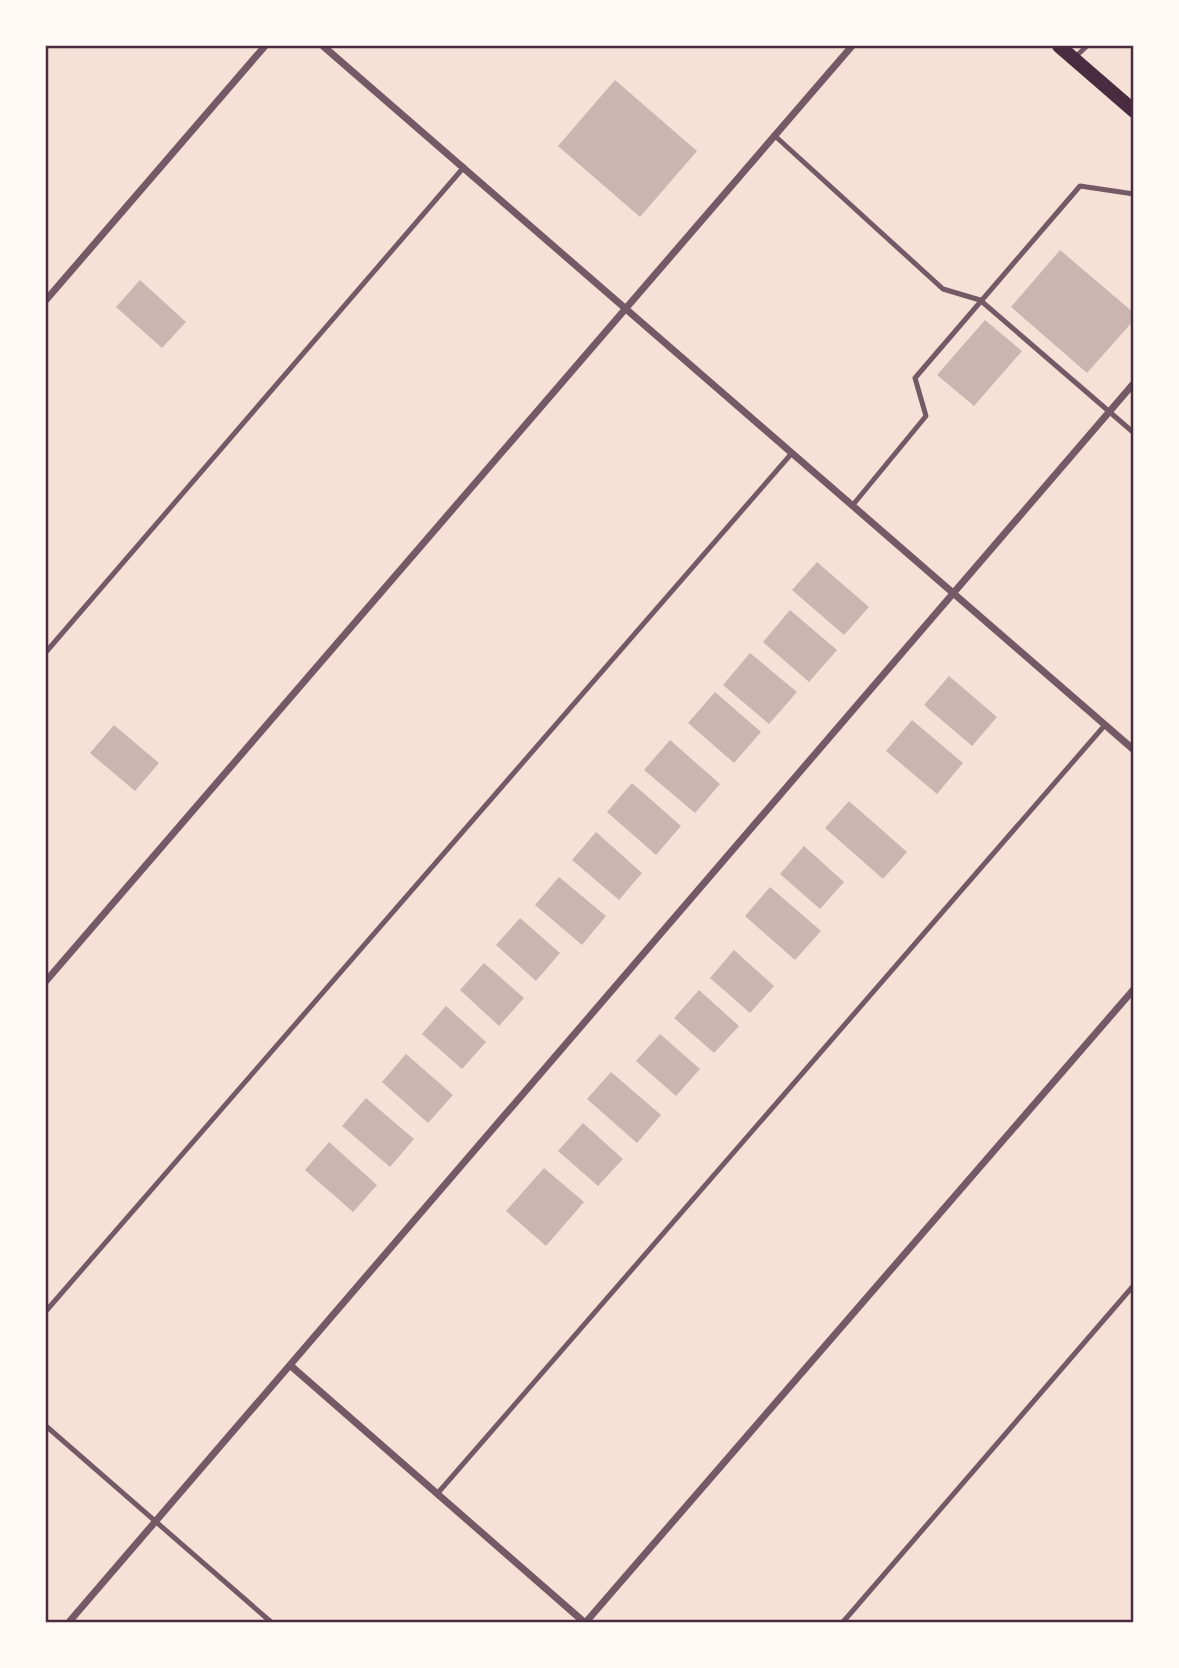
<svg xmlns="http://www.w3.org/2000/svg" width="1179" height="1668" font-family="Mulish,sans-serif">
<style>
.building{fill:#ccb4b1}
.lines{fill:none;stroke-linecap:round;stroke-linejoin:round}
.service{stroke:#755966;stroke-width:5}
.minor{stroke:#755966;stroke-width:7}
.secondary{stroke:#4a2c40;stroke-width:14}
.neatline{fill:none;stroke:#4a2c40;stroke-width:2.5}
</style>
<rect width="100%" height="100%" fill="#f7e1d7"/>
<!-- building -->
<path class="building" d="M615,80L697,151L640,217L558,146Z
M1060,250L1134,313V320L1087,373L1011,307Z
M140,280L186,322L162,348L116,307Z
M985,320L1022,351L974,406L937,375Z
M817,562L869,607L844,635L792,590Z
M790,610L837,650L809,682L763,642Z
M750,653L797,692L769,724L723,685Z
M949,676L997,717L972,746L924,705Z
M715,692L761,732L734,763L688,723Z
M912,720L963,763L937,794L886,751Z
M114,725L159,763L135,791L90,753Z
M670,740L720,784L695,813L644,770Z
M632,783L681,826L656,855L607,812Z
M849,801L907,852L883,879L825,828Z
M596,832L642,873L619,900L572,860Z
M804,846L844,882L820,909L780,874Z
M559,877L606,916L582,945L535,905Z
M770,887L821,931L795,960L745,916Z
M520,918L560,953L536,981L496,945Z
M734,950L774,986L750,1013L710,978Z
M484,963L524,998L499,1026L460,990Z
M699,990L739,1026L714,1053L674,1018Z
M446,1006L486,1042L462,1069L422,1034Z
M660,1034L700,1069L676,1096L636,1061Z
M406,1054L453,1095L428,1123L382,1082Z
M611,1072L661,1115L637,1143L587,1099Z
M366,1098L414,1139L390,1167L342,1126Z
M583,1123L623,1159L598,1186L558,1151Z
M329,1142L377,1185L353,1212L305,1170Z
M544,1168L584,1202L546,1246L506,1211Z"/>
<g class="lines">
<!-- service -->
<path class="service" d="M1074,58L1087,46
M774,135L943,289L980,300L1134,433
M852,506L926,416L915,378L1080,186L1134,194
M46,652L464,167
M46,1311L792,453
M46,1426L271,1622
M437,1494L1105,725
M843,1622L1134,1285"/>
<!-- minor -->
<path class="minor" d="M323,46L1134,750
M46,300L265,46
M46,981L852,46
M291,1366L584,1622
M69,1622L1134,383
M586,1622L1134,989"/>
<!-- secondary -->
<path class="secondary" d="M1059,46L1134,111"/>
</g>
<!-- border -->
<rect width="1179" height="1668" fill="none" stroke="#fffaf5" stroke-width="94"/>
<rect x="47" y="47" width="1085" height="1574" class="neatline"/>
</svg>
